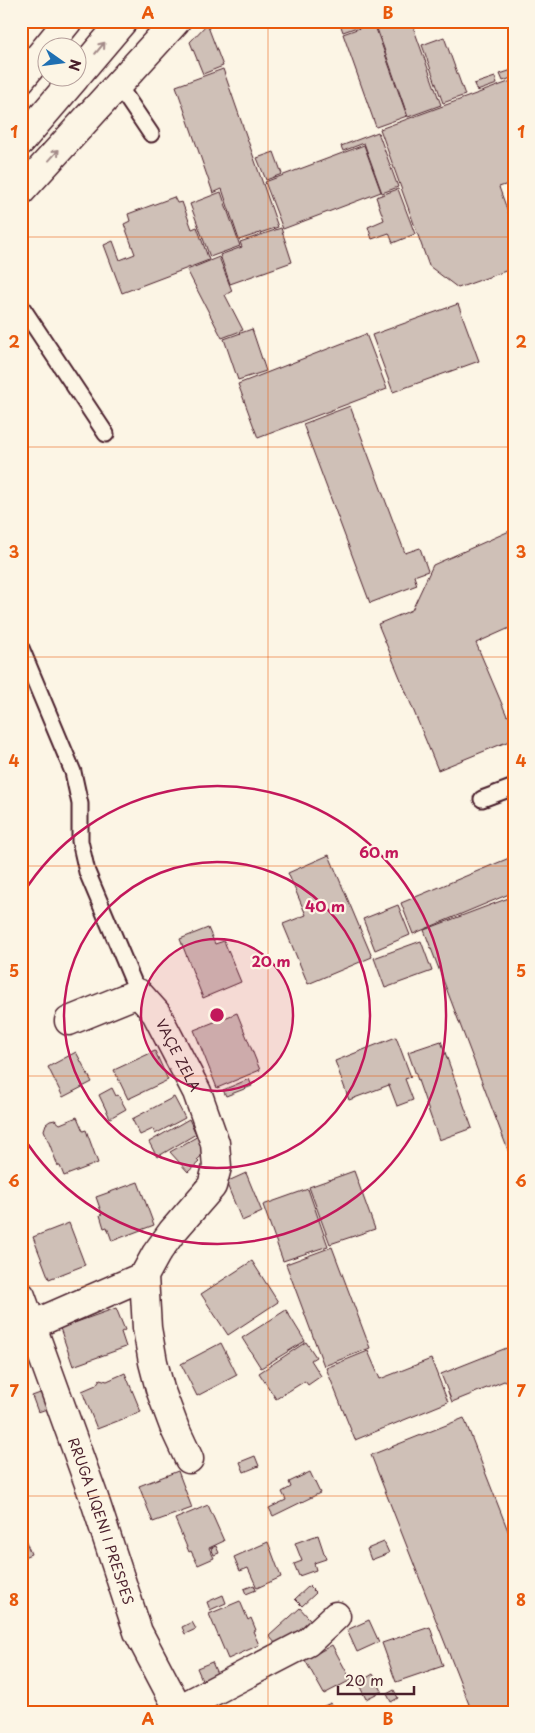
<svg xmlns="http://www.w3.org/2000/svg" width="535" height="1733" font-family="'Playpen Sans',sans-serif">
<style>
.building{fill:#cfc0b7;stroke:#4a1f2b}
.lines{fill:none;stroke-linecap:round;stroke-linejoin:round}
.lane-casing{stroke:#4a1f2b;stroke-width:19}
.street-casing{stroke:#4a1f2b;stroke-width:31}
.highway-casing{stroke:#4a1f2b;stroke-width:31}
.lane{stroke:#fcf5e5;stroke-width:15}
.street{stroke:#fcf5e5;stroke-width:28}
.highway{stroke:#fcf5e5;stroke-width:28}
.oneway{stroke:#a38a88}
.grid{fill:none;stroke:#e8590c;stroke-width:1;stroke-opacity:0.55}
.ring{fill:none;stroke:#c2185b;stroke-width:2.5}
.labels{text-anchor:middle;stroke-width:4.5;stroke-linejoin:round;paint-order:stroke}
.street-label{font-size:14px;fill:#4a1f2b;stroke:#fcf5e5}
.centre{fill:#c2185b;stroke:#fcf5e5;stroke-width:2.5}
.ring-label{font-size:15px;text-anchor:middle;font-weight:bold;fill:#c2185b;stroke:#fcf5e5;stroke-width:4.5;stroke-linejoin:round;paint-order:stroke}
.neatline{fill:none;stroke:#e8590c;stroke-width:2}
.grid-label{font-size:16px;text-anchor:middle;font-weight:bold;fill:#e8590c}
</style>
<rect width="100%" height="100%" fill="#fcf5e5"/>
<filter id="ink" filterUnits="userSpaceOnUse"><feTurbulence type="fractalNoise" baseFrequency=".02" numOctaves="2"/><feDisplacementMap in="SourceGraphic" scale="10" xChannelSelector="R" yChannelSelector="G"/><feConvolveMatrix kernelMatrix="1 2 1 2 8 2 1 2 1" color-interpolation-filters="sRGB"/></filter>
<g filter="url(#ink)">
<!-- building -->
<path class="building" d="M339,21H374L343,32Z
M379,21H411L441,105L408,117L375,23Z
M374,23L407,116L376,127L343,34Z
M207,24L223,66L203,74L190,42Z
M444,37L465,95L443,103L422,45Z
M223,69L278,227L239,240L222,189L213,193L176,86Z
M512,70L514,77L503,81L500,74Z
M495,77L497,84L477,91L474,84Z
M514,80V182L499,187L512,223H514V268L458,288L429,266L380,129Z
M378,132L398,187L382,193L364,143L343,151L341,146Z
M364,145L381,192L283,229L265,182Z
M274,152L282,174L266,180L257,158Z
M398,189L415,234L393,243L389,233L372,239L368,227L384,220L376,197Z
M221,192L240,246L210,257L190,204Z
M174,197L177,203L182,202L192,229L197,227L209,260L122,293L104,245L113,241L120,260L135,254L124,224L130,221L128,214Z
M281,228L292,262L230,284L220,255L242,247L240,242Z
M219,257L232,291L225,295L243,330L222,338L187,270Z
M458,304L479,361L393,392L372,335Z
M252,329L266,371L238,380L224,339Z
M366,334L387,389L258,438L238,384Z
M350,406L405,553L420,548L428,571L414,576L417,585L370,603L303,424Z
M514,529V626L476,643L507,716L514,713V739L438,770L378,624L412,610L433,565Z
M329,855L372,957L308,984L283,924L306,915L288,873Z
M514,856V892L413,934L401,903Z
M514,896V1166L424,930Z
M398,905L410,935L375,950L363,919Z
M208,928L215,944L224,941L241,982L203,998L180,939Z
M421,941L432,971L385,988L374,958Z
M237,1013L260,1070L217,1088L194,1030Z
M396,1037L411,1077L405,1079L413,1100L397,1106L389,1085L349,1100L335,1061Z
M441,1041L472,1128L439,1140L408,1052Z
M155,1051L168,1080L128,1099L114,1070Z
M76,1052L92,1082L63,1097L48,1067Z
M249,1079L252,1086L226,1096L223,1090Z
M112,1088L116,1096L118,1095L126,1109L110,1118L99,1095Z
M174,1097L185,1118L155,1134L153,1129L140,1135L132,1119Z
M77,1117L83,1131L86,1130L98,1163L64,1176L60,1166H58L44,1130L46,1124L50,1121L55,1120L60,1124Z
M189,1119L196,1134L157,1157L149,1142Z
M200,1135L209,1149L197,1160L199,1162L188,1172L170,1152Z
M354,1171L375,1229L330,1244L309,1187Z
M246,1173L262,1212L242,1221L226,1182Z
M138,1182L154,1225L112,1241L107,1227L104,1228L100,1215L102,1214L96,1197Z
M308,1189L328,1246L283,1261L263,1205Z
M69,1223L85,1265L49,1279L33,1237Z
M332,1247L370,1348L324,1366L286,1264Z
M252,1261L278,1302L228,1335L201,1294Z
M116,1308L125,1330L121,1332L126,1347L73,1366L60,1328Z
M286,1310L305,1341L261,1368L242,1338Z
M306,1342L316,1357L311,1360L321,1376L308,1385L305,1381L276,1399L259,1373Z
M221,1343L237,1375L197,1396L181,1364Z
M514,1345V1377L452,1402L441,1374Z
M368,1351L380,1379L431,1359L448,1402L355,1440L326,1368Z
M125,1373L141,1412L97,1429L82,1391L96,1385L100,1379L107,1381Z
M43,1392L50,1408L38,1412L32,1396Z
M464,1418L514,1546V1712H472L371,1455Z
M255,1456L259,1466L244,1472L240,1462Z
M178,1471L192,1508L153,1522L139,1486Z
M310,1472L320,1493L273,1516L269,1508L286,1500L282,1492L291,1487L289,1482Z
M208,1505L224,1541L209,1548L214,1558L198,1565L191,1551L189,1552L175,1519Z
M21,1529L31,1554L21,1558Z
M318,1535L326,1559L314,1563L316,1570L299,1576L294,1564L302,1561L295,1543Z
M268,1542L281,1577L257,1588L248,1568L240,1571L234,1557Z
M384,1542L389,1553L371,1560L367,1549Z
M216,1546L219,1553L214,1555L211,1548Z
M254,1585L256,1590L246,1594L244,1589Z
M309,1586L316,1593L302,1606L295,1599Z
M223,1595L226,1603L210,1610L207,1602Z
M240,1601L248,1620L251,1618L256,1630L253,1631L259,1645L228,1659L209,1614Z
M300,1608L315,1625L284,1653L269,1636Z
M369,1620L379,1642L357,1652L347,1630Z
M192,1622L196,1629L185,1634L182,1627Z
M430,1627L443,1666L396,1682L382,1643Z
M332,1645L351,1680L324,1694L305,1660Z
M212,1662L221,1683L206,1689L197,1668Z
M373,1674L382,1691L366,1699L358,1683Z
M394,1690L398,1698L391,1702L387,1694Z
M331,1703L334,1712H310Z"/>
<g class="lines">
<defs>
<path id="lane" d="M118,85L151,134
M21,306L106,434
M21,648L73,772L80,804V841L87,872L138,993
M482,799L514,787"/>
<g id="street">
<path id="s1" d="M69,1021L138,993L156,1013L197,1092L215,1143L217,1167L212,1186L172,1232L156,1254L144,1276L147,1328L153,1362L160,1389L175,1429L189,1459"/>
<path id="s2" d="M21,1296L93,1495L138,1632L180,1712"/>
<path d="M32,1325L144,1276"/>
<path d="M179,1709L308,1642L336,1616"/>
</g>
<path id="highway" d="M78,74L123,21
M21,79L68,21
M21,141L75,78
M21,191L176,21"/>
</defs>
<!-- lane casing -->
<use href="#lane" class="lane-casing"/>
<!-- street casing -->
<use href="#street" class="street-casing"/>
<!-- highway casing -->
<use href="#highway" class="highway-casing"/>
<!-- lane -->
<use href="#lane" class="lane"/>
<!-- street -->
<use href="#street" class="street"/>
<!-- highway -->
<use href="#highway" class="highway"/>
</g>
<!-- one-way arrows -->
<defs><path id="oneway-shaft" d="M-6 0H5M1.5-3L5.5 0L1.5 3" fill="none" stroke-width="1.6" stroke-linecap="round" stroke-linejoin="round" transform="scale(1.25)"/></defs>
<g class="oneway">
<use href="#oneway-shaft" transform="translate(100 48) rotate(-50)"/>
<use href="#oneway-shaft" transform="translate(54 155) rotate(-48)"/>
</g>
</g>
<!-- grid -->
<path class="grid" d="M268,21V1712M21,237H514M21,447H514M21,657H514M21,866H514M21,1076H514M21,1286H514M21,1496H514"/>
<!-- distance rings -->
<circle cx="217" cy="1015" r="76" fill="#c2185b" fill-opacity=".12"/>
<g class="ring">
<circle cx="217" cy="1015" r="76"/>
<circle cx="217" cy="1015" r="153"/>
<path d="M22 895A229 229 0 1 1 22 1135"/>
</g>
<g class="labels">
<!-- street labels -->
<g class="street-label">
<text dy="5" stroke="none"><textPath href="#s1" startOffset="149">VAÇE ZELA</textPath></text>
<text dy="5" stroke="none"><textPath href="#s2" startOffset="239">RRUGA LIQENI I PRESPES</textPath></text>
</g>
</g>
<circle cx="217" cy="1015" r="8" class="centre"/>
<g class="ring-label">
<text x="379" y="858">60 m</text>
<text x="325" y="912">40 m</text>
<text x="271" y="967">20 m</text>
</g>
<!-- margin -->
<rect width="535" height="1733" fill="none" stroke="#fcf5e5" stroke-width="55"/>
<!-- north arrow -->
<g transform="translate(62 62) rotate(104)"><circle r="24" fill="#fcf5e5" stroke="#b59f9b"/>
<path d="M0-4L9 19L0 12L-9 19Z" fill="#1f6fb2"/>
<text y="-8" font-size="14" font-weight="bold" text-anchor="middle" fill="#4a1f2b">N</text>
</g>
<!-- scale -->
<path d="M338 1686v8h76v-8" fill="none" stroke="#4a1f2b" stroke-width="2.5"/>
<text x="345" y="1686" font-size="15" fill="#4a1f2b" stroke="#fcf5e5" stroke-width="4" paint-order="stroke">20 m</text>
<rect x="28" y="28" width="480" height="1678" class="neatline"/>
<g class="grid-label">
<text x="148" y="19">A</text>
<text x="388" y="19">B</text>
<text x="14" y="138">1</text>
<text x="521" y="138">1</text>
<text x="14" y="348">2</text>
<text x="521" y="348">2</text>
<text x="14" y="558">3</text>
<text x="521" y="558">3</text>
<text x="14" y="767">4</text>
<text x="521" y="767">4</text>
<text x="14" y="977">5</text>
<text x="521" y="977">5</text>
<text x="14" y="1187">6</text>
<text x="521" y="1187">6</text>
<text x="14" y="1397">7</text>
<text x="521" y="1397">7</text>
<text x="14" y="1606">8</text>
<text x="521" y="1606">8</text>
<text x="148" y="1725">A</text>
<text x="388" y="1725">B</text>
</g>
</svg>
